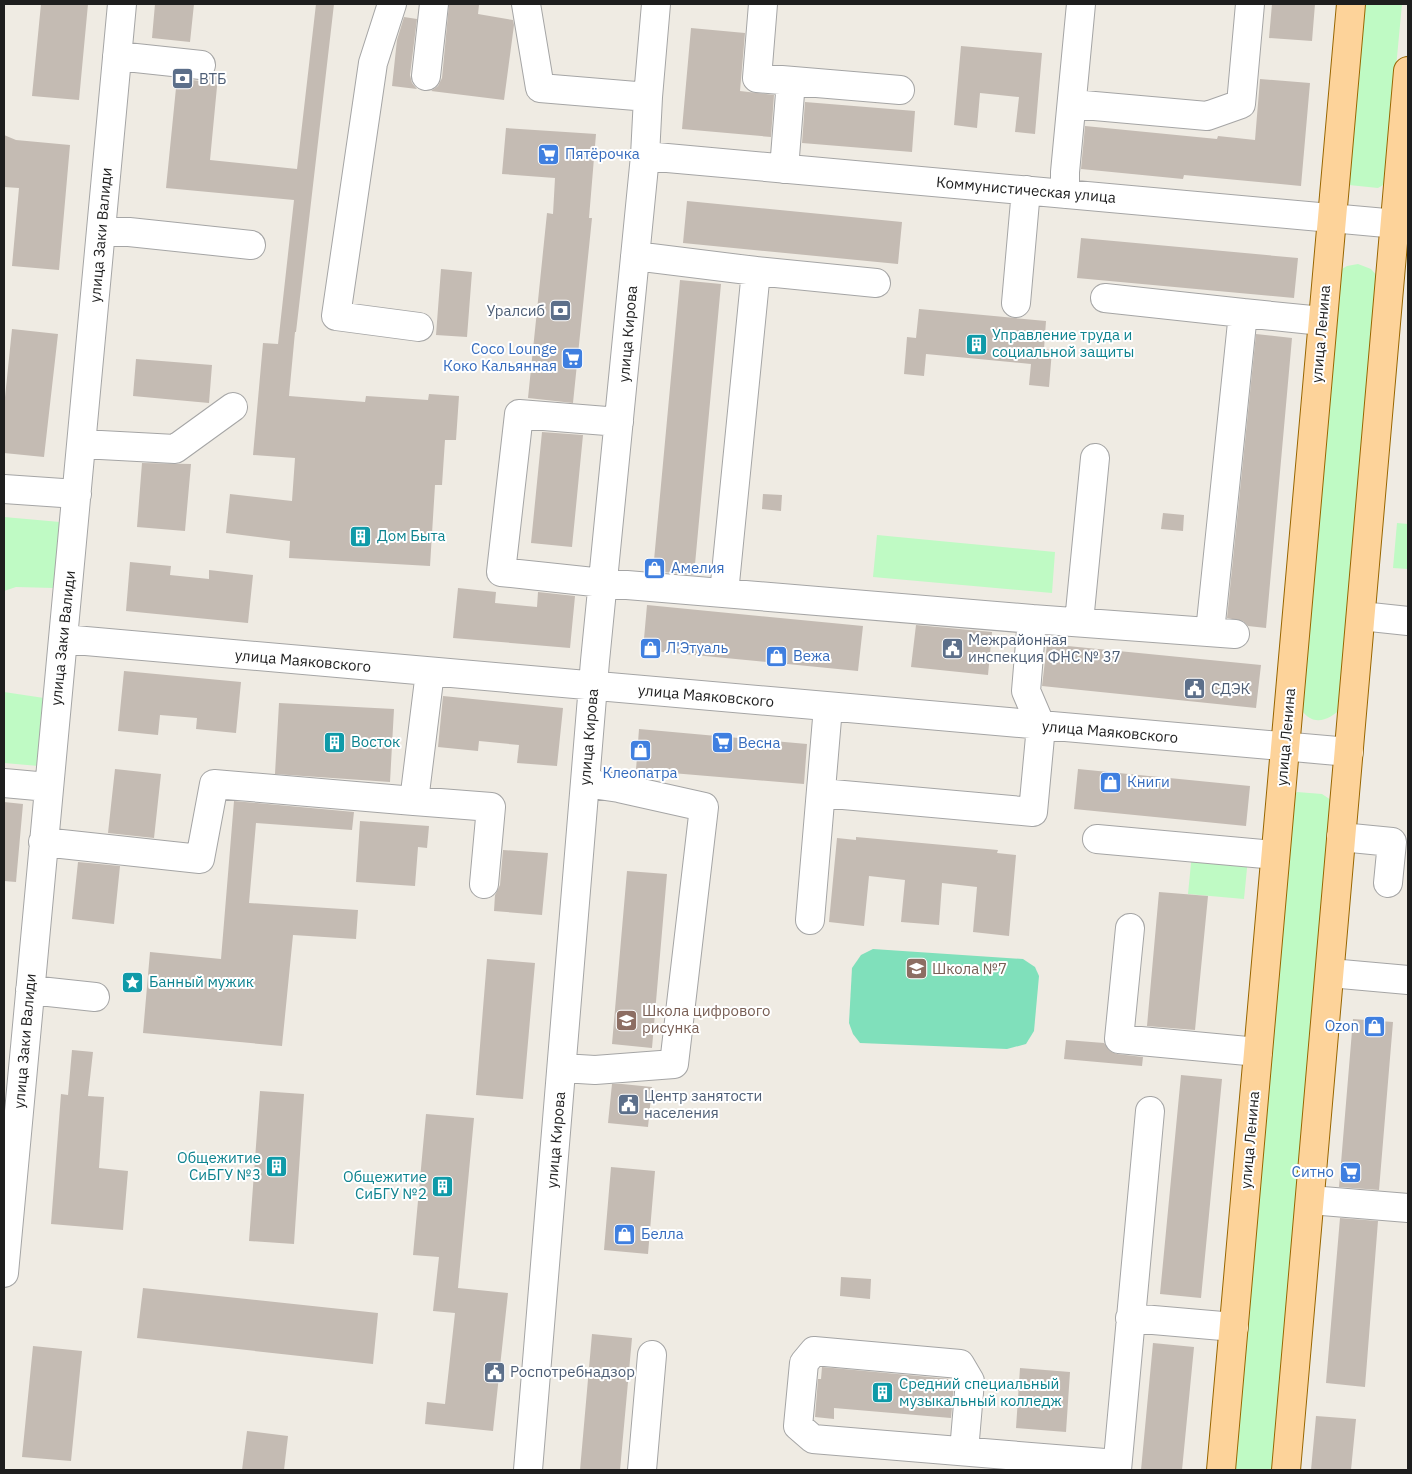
<svg xmlns="http://www.w3.org/2000/svg" width="1412" height="1474" font-family="'IBM Plex Sans',sans-serif">
<style>
.park{fill:#bffac4}
.pitch{fill:#80e0bb}
.building{fill:#c4bbb3}
.lines{fill:none;stroke-linecap:round;stroke-linejoin:round}
.minor-casing{stroke:#a5a5a5;stroke-width:30}
.major-casing{stroke:#986600;stroke-width:30}
.minor{stroke:#fff;stroke-width:28}
.major{stroke:#fdd39a;stroke-width:28}
.labels{text-anchor:middle;stroke-width:4;stroke-linejoin:round;paint-order:stroke}
.service-label{font-size:15px;fill:#4e5e75;stroke:#fff;text-anchor:start}
.shop-label{font-size:15px;fill:#366cbe;stroke:#fff;text-anchor:start}
.street-label{font-size:15px;fill:#1e1e1e;stroke:#fff}
.culture-label{font-size:15px;fill:#0d838f;stroke:#fff;text-anchor:start}
.education-label{font-size:15px;fill:#785e54;stroke:#fff;text-anchor:start}
</style>
<rect width="100%" height="100%" fill="#efebe3"/>
<!-- park -->
<path class="park" d="M1362,4H1402L1385,184L1378,188L1349,185L1346,180Z
M1358,264L1371,269L1379,278L1343,707C1326,723 1311,727 1298,705L1337,272L1347,266Z
M4,517L60,522L54,588L16,587L4,591Z
M1397,523L1408,524V569L1393,568Z
M877,535L1055,552L1052,593L873,577Z
M4,692L44,698L39,766L4,763Z
M1297,792L1322,794L1331,800L1275,1470H1227L1291,797Z
M1192,853L1248,858L1244,899L1188,894Z"/>
<!-- pitch -->
<path class="pitch" d="M873,949L1023,959L1035,967L1039,976L1034,1031L1026,1044L1007,1049L860,1043L853,1034L849,1023L852,968L861,955Z"/>
<!-- building -->
<path class="building" d="M41,4H88L79,100L32,96Z
M155,4H194L190,42L152,38Z
M316,4H334L296,332H295L289,396L365,402L366,396L428,400L429,394L459,396L456,440H445L442,485H435L430,566L289,558L290,541L226,533L230,494L292,501L295,458L253,455L263,343L278,344L294,200L166,188L177,78L200,81L207,79L212,76H218L210,160L297,169Z
M449,4L479,5L478,14L513,20L514,25L504,100L431,91L438,86L442,78Z
M1272,4H1315L1312,41L1269,38Z
M404,17L417,19L410,75L412,83L417,89L392,86L397,40Z
M691,28L745,33L740,91L774,95L771,137L682,129Z
M961,46L1042,53L1035,134L1015,132L1019,97L980,93L977,128L954,125Z
M1260,79L1310,83L1301,186L1184,175L1183,179L1081,169L1085,126L1217,139L1218,136L1255,140Z
M805,102L915,111L912,152L802,143Z
M506,128L596,134L589,218H592L573,403L528,398L547,213L553,214L555,178L502,174Z
M4,135L16,140L70,145L59,270L12,266L19,188L4,187Z
M687,201L902,222L898,264L683,243Z
M1081,238L1298,258L1294,298L1077,278Z
M441,269L472,272L467,337L436,335Z
M680,280L721,284L694,575L653,571Z
M919,309L1046,321L1044,349L1052,350L1049,387L1029,385L1031,364L926,354L924,376L904,374L907,337L916,338Z
M12,329L58,334L44,457L4,453V407Z
M1256,334L1292,338L1266,628L1248,626L1243,621L1227,618Z
M136,359L212,365L209,403L133,396Z
M542,432L583,435L572,547L531,543Z
M142,463L191,464L185,531L137,527Z
M763,494L782,495L781,511L762,509Z
M1163,513L1184,515L1183,531L1161,529Z
M130,562L171,566L170,575L209,579V570L253,575L248,623L126,611Z
M458,588L496,592L495,603L537,607L538,592L575,596L570,648L453,638Z
M647,605L863,626L858,671L643,650Z
M916,625L992,632L988,675L911,667Z
M1047,644L1261,665L1256,708L1042,686Z
M124,671L241,682L236,733L196,729L197,718L160,715L158,735L118,731Z
M443,696L563,708L557,766L517,763L519,745L479,741L478,751L438,747Z
M279,703L394,709L390,782L275,774Z
M639,729L807,744L804,784L636,770Z
M115,769L161,774L154,838L108,833Z
M1078,769L1250,786L1246,826L1074,809Z
M234,801L354,812L352,830L256,823L249,903L358,910L356,939L293,935L282,1046L143,1033L150,952L221,959Z
M4,802L23,804L16,882L4,881Z
M360,821L429,826L427,848L418,847L415,886L356,882Z
M856,837L998,850L997,853L1016,855L1009,936L973,932L977,887L942,883L939,925L901,922L905,880L869,876L864,926L829,922L837,838L856,840Z
M503,850L548,853L542,915L494,911L495,895L500,885Z
M78,862L120,866L114,924L72,919Z
M627,871L667,874L652,1048L612,1044Z
M1159,892L1208,896L1195,1030L1147,1026Z
M487,959L535,963L523,1099L476,1095Z
M1353,1019L1393,1022L1379,1190L1339,1187Z
M1066,1040L1104,1043L1110,1051L1117,1054L1143,1057L1142,1066L1064,1059Z
M72,1050L93,1052L88,1096L104,1097L99,1168L128,1171L123,1230L51,1224L61,1094L68,1095Z
M1181,1075L1222,1079L1201,1298L1160,1294Z
M612,1084H622L652,1087L648,1127L608,1123Z
M260,1091L304,1094L294,1244L249,1241Z
M426,1114L474,1118L458,1288L508,1293L493,1431L425,1424L427,1402L445,1404L455,1313L433,1311L439,1257L413,1255Z
M611,1167L655,1171L648,1254L604,1250Z
M1340,1218L1378,1221L1365,1387L1326,1383Z
M841,1277L871,1279L870,1299L840,1296Z
M143,1288L378,1313L373,1364L137,1338Z
M592,1334L632,1338L620,1470H580Z
M1153,1343L1194,1347L1182,1470H1141Z
M33,1346L82,1351L71,1461L22,1457Z
M822,1367L951,1379L954,1385L951,1418L834,1408V1419L815,1417L818,1379H821Z
M1020,1368L1070,1372L1066,1432L1016,1428Z
M1316,1416L1356,1419L1351,1470H1311Z
M247,1431L288,1436L284,1470H242Z"/>
<g class="lines">
<defs>
<path id="minor" d="M392,4L373,63L336,316L419,327
M526,4L540,88L648,97
M763,4L757,78L900,90
M117,56L201,65
M426,76L434,4
M1072,104L1207,116L1241,104L1250,4
M645,156L1408,225
M784,169L791,81
M1065,194V172L1081,4
M101,232H129L251,245
M635,256L756,271
M1105,298L1243,313
M1016,303L1026,190
M619,422L519,414L501,572L603,583L1032,619
M82,444L175,449L233,407
M4,489L77,494
M724,593L756,271L876,283
M1361,616L1408,621
M1079,622L1095,458
M1210,632L1243,313L1322,321
M63,639L1349,752
M4,783L48,787
M821,793L1033,812L1041,726L1026,691L1032,619L1235,634
M414,801L491,807L484,884
M1341,837L1392,842L1388,883
M1097,839L1275,855
M43,842L200,859L214,784L414,801L430,672
M810,920L828,707
M1130,928L1119,1039L1258,1052
M1330,973L1408,980
M30,990L95,997
M562,1068L595,1070L674,1064L704,807L619,788L585,783
M1310,1200L1408,1208
M4,1273L122,4
M1130,1318L1234,1327
M964,1451L970,1381L960,1364L814,1351L804,1363L798,1426L813,1439L1117,1464
M528,1470L595,661L645,156L648,97L656,4
M642,1470L652,1355
M1117,1470L1150,1111"/>
<path id="major" d="M1221,1470L1351,4
M1286,1470L1408,71"/>
</defs>
<!-- minor casing -->
<use href="#minor" class="minor-casing"/>
<!-- major casing -->
<use href="#major" class="major-casing"/>
<!-- minor -->
<use href="#minor" class="minor"/>
<!-- major -->
<use href="#major" class="major"/>
</g>
<!-- icons -->
<defs>
<symbol id="bank-square" viewBox="-11 -11 22 22"><rect x="-9" y="-9" width="18" height="18" rx="4" fill="#5c6f8a" stroke="#fff"/><path d="M-6-4H6V4H-6ZM0-2.3a2.3 2.3 0 1 0 0 4.6a2.3 2.3 0 1 0 0-4.6Z" fill="#fff"/></symbol>
<symbol id="supermarket-square" viewBox="-11 -11 22 22"><rect x="-9" y="-9" width="18" height="18" rx="4" fill="#3f7fe0" stroke="#fff"/><path d="M-6-5.5h2.5l.6 2H6L4.5 2H-2.5L-4.4-4H-6ZM-1.5 3.2a1.3 1.3 0 1 0 .1 0ZM3 3.2a1.3 1.3 0 1 0 .1 0Z" fill="#fff"/></symbol>
<symbol id="building-square" viewBox="-11 -11 22 22"><rect x="-9" y="-9" width="18" height="18" rx="4" fill="#0f9aa8" stroke="#fff"/><path d="M-4-6H4V6H1V3H-1V6H-4ZM-2.5-4.3h1.7v1.8h-1.7ZM.8-4.3h1.7v1.8H.8ZM-2.5-1h1.7V.8h-1.7ZM.8-1h1.7V.8H.8Z" fill="#fff"/></symbol>
<symbol id="shop-square" viewBox="-11 -11 22 22"><rect x="-9" y="-9" width="18" height="18" rx="4" fill="#3f7fe0" stroke="#fff"/><path d="M-5-2.5h2.3a2.7 3.5 0 0 1 5.4 0H5L5.5 6h-11ZM-1.5-2.5h3a1.5 2.3 0 0 0-3 0Z" fill="#fff"/></symbol>
<symbol id="civic-square" viewBox="-11 -11 22 22"><rect x="-9" y="-9" width="18" height="18" rx="4" fill="#5c6f8a" stroke="#fff"/><path d="M-.6-6.5H3V-4.5H.6V-3L4-1V1h2V6H-6V1h2V-1L-.6-3ZM-1.2 2.5V6h2.4V2.5Z" fill="#fff"/></symbol>
<symbol id="school-square" viewBox="-11 -11 22 22"><rect x="-9" y="-9" width="18" height="18" rx="4" fill="#8d6e63" stroke="#fff"/><path d="M0-5L7-2L0 1L-7-2ZM-4 1L0 2.5L4 1V4Q0 6-4 4Z" fill="#fff"/></symbol>
<symbol id="sight-square" viewBox="-11 -11 22 22"><rect x="-9" y="-9" width="18" height="18" rx="4" fill="#0f9aa8" stroke="#fff"/><path d="M0-6L1.8-2.2L6-1.7L2.9 1.2L3.7 5.4L0 3.3L-3.7 5.4L-2.9 1.2L-6-1.7L-1.8-2.2Z" fill="#fff"/></symbol>
</defs>
<g fill-rule="evenodd">
<use href="#bank-square" x="170" y="66" width="25" height="25"/>
<use href="#supermarket-square" x="536" y="142" width="25" height="25"/>
<use href="#bank-square" x="548" y="298" width="25" height="25"/>
<use href="#building-square" x="964" y="332" width="25" height="25"/>
<use href="#supermarket-square" x="560" y="346" width="25" height="25"/>
<use href="#building-square" x="348" y="524" width="25" height="25"/>
<use href="#shop-square" x="642" y="556" width="25" height="25"/>
<use href="#shop-square" x="638" y="636" width="25" height="25"/>
<use href="#civic-square" x="940" y="636" width="25" height="25"/>
<use href="#shop-square" x="764" y="644" width="25" height="25"/>
<use href="#civic-square" x="1182" y="676" width="25" height="25"/>
<use href="#building-square" x="322" y="730" width="25" height="25"/>
<use href="#supermarket-square" x="710" y="730" width="25" height="25"/>
<use href="#shop-square" x="628" y="738" width="25" height="25"/>
<use href="#shop-square" x="1098" y="770" width="25" height="25"/>
<use href="#school-square" x="904" y="956" width="25" height="25"/>
<use href="#sight-square" x="120" y="970" width="25" height="25"/>
<use href="#school-square" x="614" y="1008" width="25" height="25"/>
<use href="#shop-square" x="1362" y="1014" width="25" height="25"/>
<use href="#civic-square" x="616" y="1092" width="25" height="25"/>
<use href="#building-square" x="264" y="1154" width="25" height="25"/>
<use href="#supermarket-square" x="1338" y="1160" width="25" height="25"/>
<use href="#building-square" x="430" y="1174" width="25" height="25"/>
<use href="#shop-square" x="612" y="1222" width="25" height="25"/>
<use href="#civic-square" x="482" y="1360" width="25" height="25"/>
<use href="#building-square" x="870" y="1380" width="25" height="25"/>
</g>
<g class="labels">
<!-- service labels -->
<g class="service-label">
<text x="199" y="84">ВТБ</text>
<text x="545" y="316" text-anchor="end">Уралсиб</text>
<text x="968" y="645">Межрайонная<tspan x="968" dy="17">инспекция ФНС № 37</tspan></text>
<text x="1211" y="694">СДЭК</text>
<text x="644" y="1101">Центр занятости<tspan x="644" dy="17">населения</tspan></text>
<text x="510" y="1377">Роспотребнадзор</text>
</g>
<!-- shop labels -->
<g class="shop-label">
<text x="565" y="159">Пятёрочка</text>
<text x="557" y="354" text-anchor="end">Coco Lounge<tspan x="557" dy="17">Коко Кальянная</tspan></text>
<text x="671" y="573">Амелия</text>
<text x="666" y="653">Л'Этуаль</text>
<text x="793" y="661">Вежа</text>
<text x="738" y="748">Весна</text>
<text x="640" y="778" text-anchor="middle">Клеопатра</text>
<text x="1127" y="787">Книги</text>
<text x="1359" y="1031" text-anchor="end">Ozon</text>
<text x="1334" y="1177" text-anchor="end">Ситно</text>
<text x="641" y="1239">Белла</text>
</g>
<!-- street labels -->
<g class="street-label">
<text transform="translate(1026 190) rotate(5)" y="5">Коммунистическая улица</text>
<text transform="translate(101 235) rotate(-85)" y="5">улица Заки Валиди</text>
<text transform="translate(628 334) rotate(-85)" y="5">улица Кирова</text>
<text transform="translate(1321 334) rotate(-85)" y="5">улица Ленина</text>
<text transform="translate(63 638) rotate(-84)" y="5">улица Заки Валиди</text>
<text transform="translate(303 661) rotate(5)" y="5">улица Маяковского</text>
<text transform="translate(706 696) rotate(5)" y="5">улица Маяковского</text>
<text transform="translate(1110 732) rotate(5)" y="5">улица Маяковского</text>
<text transform="translate(589 737) rotate(-85)" y="5">улица Кирова</text>
<text transform="translate(1286 737) rotate(-85)" y="5">улица Ленина</text>
<text transform="translate(25 1041) rotate(-85)" y="5">улица Заки Валиди</text>
<text transform="translate(556 1140) rotate(-85)" y="5">улица Кирова</text>
<text transform="translate(1250 1140) rotate(-85)" y="5">улица Ленина</text>
</g>
<!-- culture labels -->
<g class="culture-label">
<text x="992" y="340">Управление труда и<tspan x="992" dy="17">социальной защиты</tspan></text>
<text x="377" y="541">Дом Быта</text>
<text x="351" y="747">Восток</text>
<text x="149" y="987">Банный мужик</text>
<text x="261" y="1163" text-anchor="end">Общежитие<tspan x="261" dy="17">СиБГУ №3</tspan></text>
<text x="427" y="1182" text-anchor="end">Общежитие<tspan x="427" dy="17">СиБГУ №2</tspan></text>
<text x="899" y="1389">Средний специальный<tspan x="899" dy="17">музыкальный колледж</tspan></text>
</g>
<!-- education labels -->
<g class="education-label">
<text x="932" y="974">Школа №7</text>
<text x="642" y="1016">Школа цифрового<tspan x="642" dy="17">рисунка</tspan></text>
</g>
</g>
<!-- border -->
<rect width="1412" height="1474" fill="none" stroke="#1e1e1e" stroke-width="10"/>
</svg>
